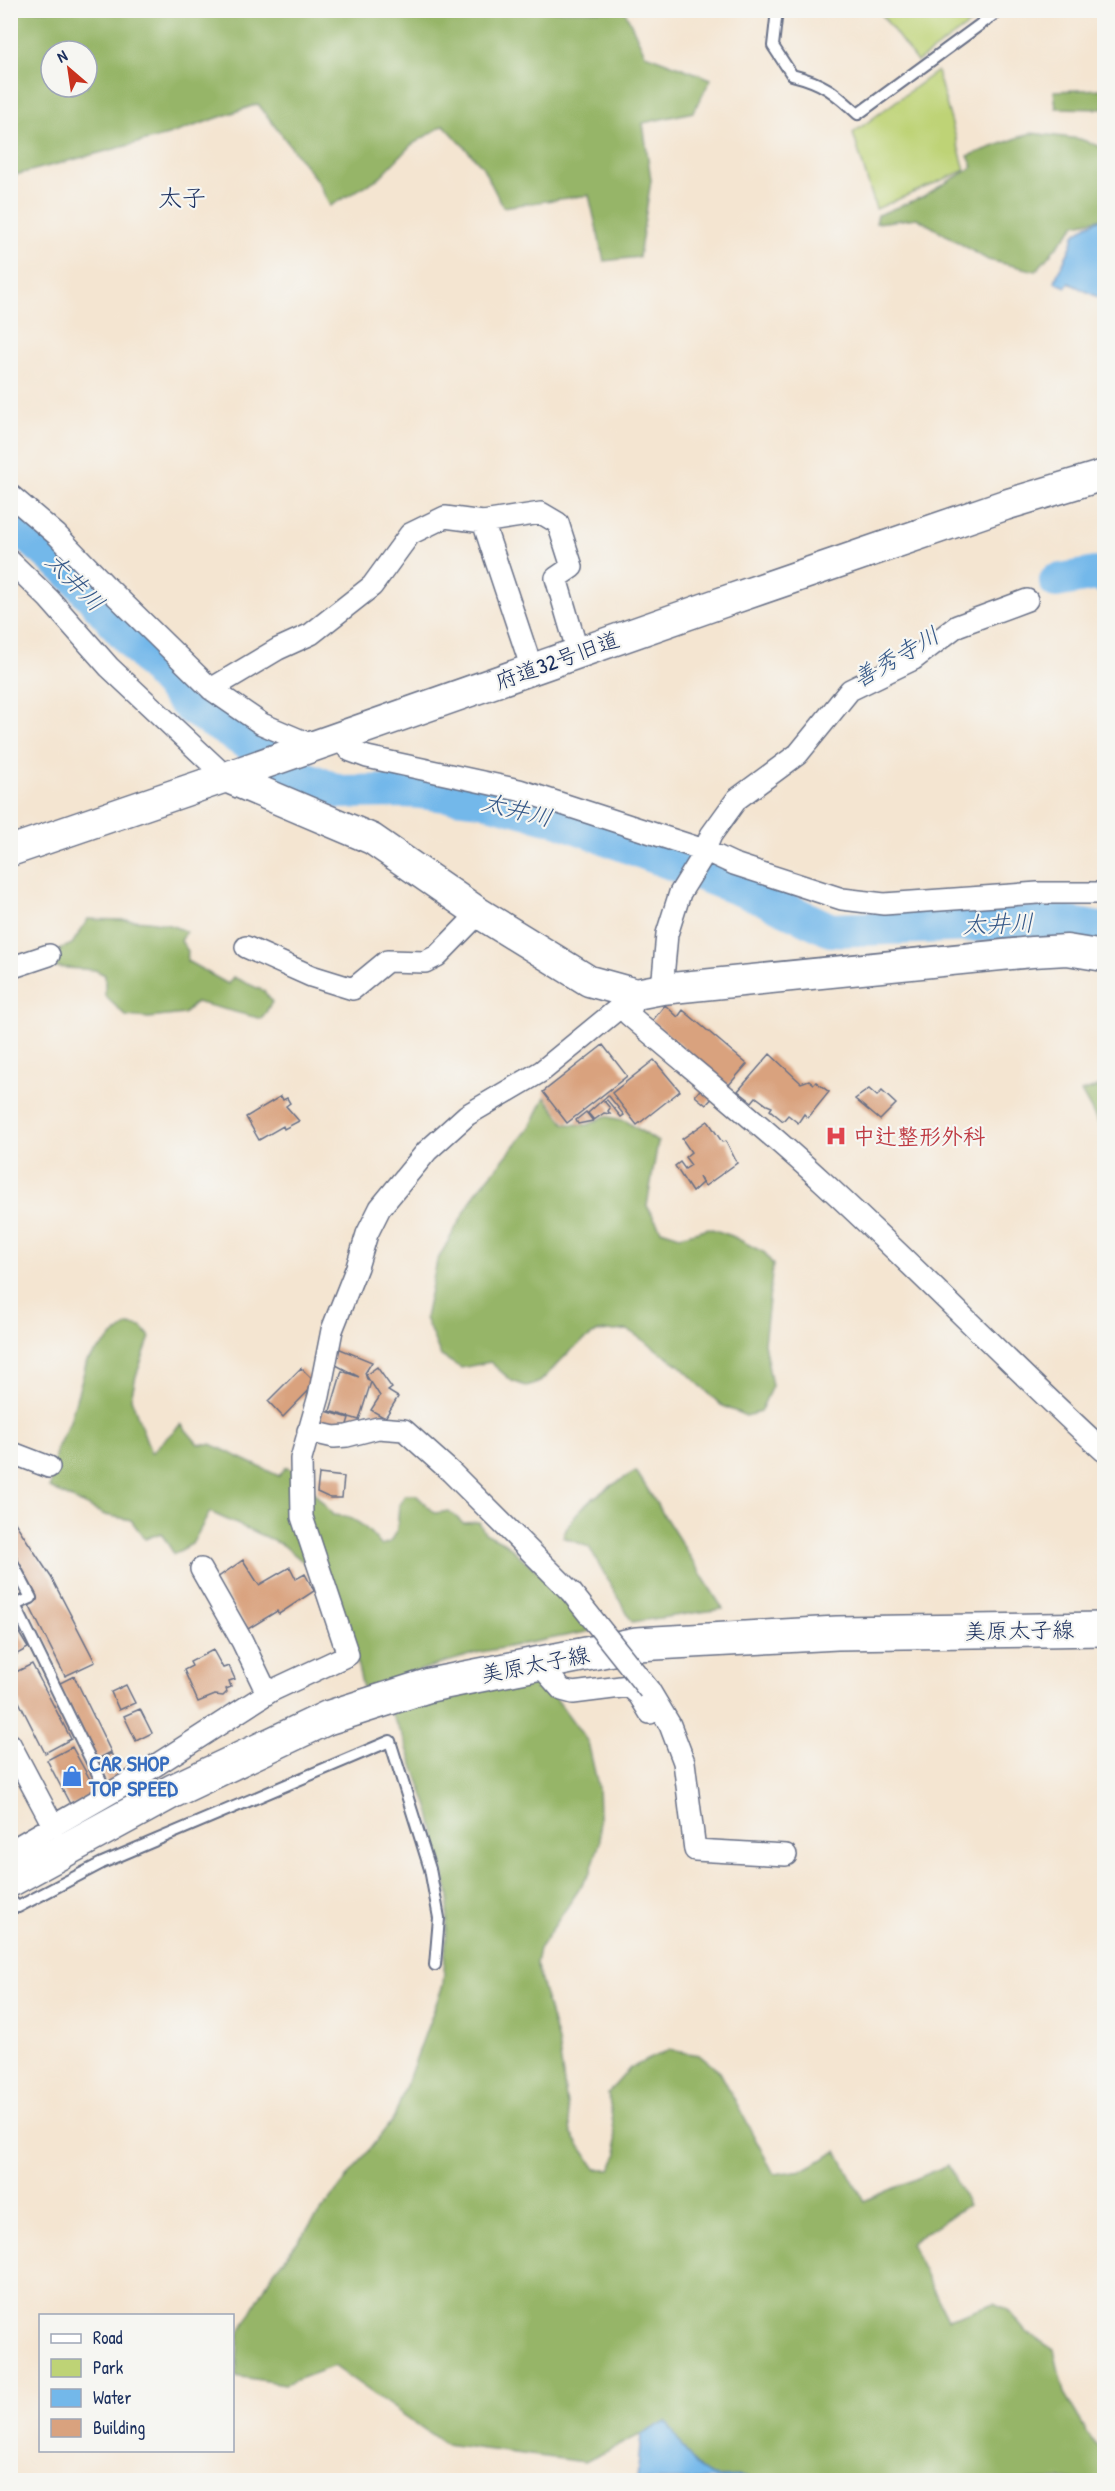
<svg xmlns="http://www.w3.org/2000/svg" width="1115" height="2491" font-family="'Patrick Hand','Klee One',sans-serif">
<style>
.green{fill:#bed376;stroke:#6c816a;stroke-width:1.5}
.forest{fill:#96b567;stroke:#587262;stroke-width:1.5;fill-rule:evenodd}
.water{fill:#73b8ea;stroke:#4774a4;stroke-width:1.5}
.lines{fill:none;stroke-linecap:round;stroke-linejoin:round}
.river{stroke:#73b8ea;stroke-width:34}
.building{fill:#d9a27e}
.lane-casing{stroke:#676f86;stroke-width:14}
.street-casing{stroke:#676f86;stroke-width:24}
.secondary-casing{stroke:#676f86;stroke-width:33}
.primary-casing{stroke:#676f86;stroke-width:36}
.lane{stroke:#fff;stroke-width:10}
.street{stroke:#fff;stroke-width:21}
.secondary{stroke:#fff;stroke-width:30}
.primary{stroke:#fff;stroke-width:33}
.street-bridge-casing{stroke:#676f86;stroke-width:24;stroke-linecap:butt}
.street-bridge{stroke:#fff;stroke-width:21}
.labels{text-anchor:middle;stroke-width:4.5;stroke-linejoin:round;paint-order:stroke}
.street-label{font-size:22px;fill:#1b2f5e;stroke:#f6f6f2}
.health-label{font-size:22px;font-weight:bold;fill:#be3a42;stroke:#f6f6f2;text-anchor:start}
.shop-label{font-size:22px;font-weight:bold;fill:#366cbe;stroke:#f6f6f2;text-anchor:start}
.neighbourhood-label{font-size:24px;fill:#1b2f5e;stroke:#f6f6f2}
.water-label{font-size:24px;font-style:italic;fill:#355888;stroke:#f6f6f2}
</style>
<rect width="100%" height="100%" fill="#f6f6f2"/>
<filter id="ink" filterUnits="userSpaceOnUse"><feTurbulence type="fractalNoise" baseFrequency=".0167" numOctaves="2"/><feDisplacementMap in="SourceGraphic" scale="12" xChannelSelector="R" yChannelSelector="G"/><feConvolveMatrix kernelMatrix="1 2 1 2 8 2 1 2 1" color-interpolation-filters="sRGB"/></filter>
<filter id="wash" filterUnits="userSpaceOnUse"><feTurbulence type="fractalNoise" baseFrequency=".008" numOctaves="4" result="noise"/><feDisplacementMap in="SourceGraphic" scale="24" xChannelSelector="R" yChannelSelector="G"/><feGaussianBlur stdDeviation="1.35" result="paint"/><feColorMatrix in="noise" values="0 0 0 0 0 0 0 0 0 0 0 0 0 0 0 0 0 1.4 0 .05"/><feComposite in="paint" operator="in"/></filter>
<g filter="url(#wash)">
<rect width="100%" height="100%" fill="#f4e5d1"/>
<!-- green -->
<path class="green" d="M879,11H988L917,62Z
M937,71L965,170L876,209L853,133Z"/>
<!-- forest -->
<path class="forest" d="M11,10L625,11L645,54L711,79L693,112L643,123L651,180L639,257L604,261L589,195L503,207L482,166L444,125L411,145L379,178L330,206L318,182L258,104L168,135L11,176ZM51,51H87V87H51Z
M1104,89V109L1056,108L1054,91Z
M1031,133L1080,139L1104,148V218L1076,224L1036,271L988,260L917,218L876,223L878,215L922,197L973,167L968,156Z
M88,919C119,921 159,916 186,932L181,941L188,951L187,961L228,984L233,977L264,991L272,1002L262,1019L196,1002L184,1014L149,1018L126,1016L105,996V975L95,970L54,967L60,949L72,944Z
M1104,1085V1133L1081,1092Z
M545,1097L565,1124L588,1125L605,1116L626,1121L658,1142L647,1206L661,1230L680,1236L709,1228L732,1236L765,1253L773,1265L764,1343L772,1386L760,1412L746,1416L721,1405L679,1365L628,1330L597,1332L572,1349L540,1382L526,1386L512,1381L490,1362L461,1368L441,1356L425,1318L437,1261L475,1194L530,1127Z
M128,1325L142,1327L150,1337L136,1376L131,1398L151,1453L181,1424L198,1444H211L279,1476L286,1467L298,1473L333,1515C356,1516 366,1527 381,1545L390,1542L397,1529L399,1505L405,1495H416L435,1513L449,1511L463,1523L479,1522L485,1533L505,1543L537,1571L591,1631L476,1653L363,1688L354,1650L313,1570L283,1545L210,1512L192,1544L174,1554L161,1533L145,1539L131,1520L105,1515L50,1488L56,1450L70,1421L87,1361L114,1335Z
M636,1471L723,1609L632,1622L589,1547L563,1537C574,1505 609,1487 636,1471Z
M541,1678L588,1742L598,1786L600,1842L590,1873L539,1949L536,1963L558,2042L571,2133L596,2169H610L618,2154L608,2093L630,2068L669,2050L699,2055L720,2072L774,2174L803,2170L837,2151L864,2201L948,2165L968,2205L910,2243L948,2319L995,2303L1007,2309L1025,2331L1054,2350L1064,2393L1093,2442L1104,2453V2480H751C736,2472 723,2481 710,2476C694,2469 676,2436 666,2422L585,2462L445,2444L334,2366L285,2384L236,2376L239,2334L273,2273L394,2118L443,1985L449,1896L430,1813L402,1734L387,1708Z"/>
<!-- water -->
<path class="water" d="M1101,219L1104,222V300L1069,283L1066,287L1055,282C1060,263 1072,252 1074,235L1087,225Z
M666,2421C676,2436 694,2469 710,2475C723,2481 736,2472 751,2480H637L641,2435Z"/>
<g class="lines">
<!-- river -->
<path class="river" d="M10,521L72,575L189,707L298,775L340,792L412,791L481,799L559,820L760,897L831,930L1062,922L1104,930
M1056,581L1095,574L1104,577"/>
</g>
<g id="blocks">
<!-- building -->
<path class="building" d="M665,1005L678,1017L683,1010L747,1064L728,1086L652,1021Z
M603,1045L627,1076L567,1123L543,1092Z
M770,1054L801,1083L809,1080L814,1084L816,1082L829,1092L808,1118L804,1114L798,1123L788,1115L783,1121L770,1110L772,1107L767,1105L756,1097L752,1102L738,1091Z
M654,1060L680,1091L637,1125L612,1093Z
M704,1085L716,1094L706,1105L695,1096Z
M869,1089L877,1096L882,1091L896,1104L880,1120L855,1099Z
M608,1095L624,1115L621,1117L607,1100L604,1101L610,1108L608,1111L610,1114L604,1113L594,1120L588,1113Z
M281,1096L283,1100L287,1098L290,1103L286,1106L299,1121L284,1129L283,1126L259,1140L246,1117Z
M586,1112L593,1121L578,1124L576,1120Z
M708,1121L722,1142L726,1141L737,1163L705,1186L699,1177L702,1183L692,1192L675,1166L680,1162L685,1169L691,1165L685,1157L691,1152L682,1139Z
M333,1346L372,1362L365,1373L367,1379L369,1380L366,1375L377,1367L392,1388L388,1391L398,1397L385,1418L371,1410L380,1396L371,1382L359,1420L330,1411L342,1371L359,1377L334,1364Z
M301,1368L316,1383L283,1417L268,1401Z
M322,1410L349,1418L344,1434L317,1426Z
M319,1474L344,1477L342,1498H330L317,1492Z
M10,1515L51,1577L95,1662L65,1676L29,1605L38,1600L10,1548Z
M243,1560L259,1585L290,1567L296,1579L305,1574L314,1591L279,1614L277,1611L248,1629L217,1578Z
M10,1574L22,1595L10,1601Z
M10,1618L28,1648L10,1658Z
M213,1650L223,1668L229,1666L235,1679L229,1681L231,1687L226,1689L227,1692L223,1696L215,1695L198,1702L184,1670L192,1666L190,1662Z
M32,1664L71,1739L45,1753L10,1684V1675Z
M74,1676L111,1752L96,1760L58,1684Z
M126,1685L135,1703L119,1710L111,1692Z
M140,1709L152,1733L136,1741L124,1716Z
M72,1747L97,1792L71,1806L47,1760Z
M111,1753L122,1774L108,1784L97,1762Z"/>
</g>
</g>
<g filter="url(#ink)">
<use href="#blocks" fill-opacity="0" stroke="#676f86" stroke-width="1.5"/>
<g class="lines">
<defs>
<path id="lane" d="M777,10L773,46L792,75C824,83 834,92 858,114L1000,10
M10,1558L31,1598L15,1605L108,1795
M10,1900L18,1907L102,1863L390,1741L430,1869L439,1918L435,1965"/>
<path id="street" d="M10,495L57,535L106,586L211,689L262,724L314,746
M483,522L532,669
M10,561L49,599L109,667L226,777
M211,689L278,649L311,634L372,586L410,534L445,517L483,522L541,513L558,523L572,567L556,578L578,653
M337,738L351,751L367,757L519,790L704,850L734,864L842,899L884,904L1038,893H1104
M246,947L311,976L353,989L387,961L425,962L437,956L479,913
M10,968L49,955
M662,989L667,934L680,893L701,859L711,835L737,799L798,754L850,690L914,659L957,626L1027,600
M636,994L629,1015C693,1070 760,1123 822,1181C918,1269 1008,1363 1104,1451
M308,1431L334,1437L347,1436L378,1428L404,1430L451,1472L571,1592
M10,1452L49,1467
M201,1569L242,1641L267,1693
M537,1662L562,1690L573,1693L629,1686L639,1695L650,1713
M649,1690L670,1725L684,1762L695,1850L786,1855
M10,1744L54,1827
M10,1851L128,1783L271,1691L348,1655L302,1517L301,1459L319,1396L332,1330L357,1267L367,1234L380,1208L427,1151L467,1115L542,1071L636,994"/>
<path id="secondary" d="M226,777L372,839L479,913L589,981L636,994L662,989L1032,952L1067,950L1104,956
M10,851L226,777L723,602L1005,505L1104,475"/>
<path id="primary" d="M10,1880L173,1791L327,1718L430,1685L637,1644L837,1633L1104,1629"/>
</defs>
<!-- lane casing -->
<use href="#lane" class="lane-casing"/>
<!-- street casing -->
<use href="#street" class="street-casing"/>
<!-- secondary casing -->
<use href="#secondary" class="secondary-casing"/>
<!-- primary casing -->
<use href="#primary" class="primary-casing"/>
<!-- lane -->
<use href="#lane" class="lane"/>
<!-- street -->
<use href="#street" class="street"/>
<!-- secondary -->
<use href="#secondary" class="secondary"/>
<!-- primary -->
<use href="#primary" class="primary"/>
<defs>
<path id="street-bridge" d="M571,1592L649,1690"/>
</defs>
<!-- street-bridge casing -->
<use href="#street-bridge" class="street-bridge-casing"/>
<!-- street-bridge -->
<use href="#street-bridge" class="street-bridge"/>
</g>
</g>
<!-- icons -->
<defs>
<symbol id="hospital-bare" viewBox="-9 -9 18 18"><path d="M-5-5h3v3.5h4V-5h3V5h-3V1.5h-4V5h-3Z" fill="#e0444e" stroke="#f6f6f2" stroke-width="2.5" paint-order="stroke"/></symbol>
<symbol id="shop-bare" viewBox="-9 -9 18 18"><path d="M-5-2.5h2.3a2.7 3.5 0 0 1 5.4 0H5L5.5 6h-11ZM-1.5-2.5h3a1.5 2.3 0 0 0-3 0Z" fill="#3f7fe0" stroke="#f6f6f2" stroke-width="2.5" paint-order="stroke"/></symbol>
</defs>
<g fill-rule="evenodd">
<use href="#hospital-bare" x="821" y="1121" width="30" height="30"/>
<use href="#shop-bare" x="57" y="1761" width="30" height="30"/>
</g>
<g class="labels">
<!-- street labels -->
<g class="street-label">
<text transform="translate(557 660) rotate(-20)" y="8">府道32号旧道</text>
<text transform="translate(1019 1630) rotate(-1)" y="8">美原太子線</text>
<text transform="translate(535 1664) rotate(-11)" y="8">美原太子線</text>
</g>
<!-- health labels -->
<g class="health-label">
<text x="853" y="1144">中辻整形外科</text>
</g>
<!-- shop labels -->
<g class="shop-label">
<text x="89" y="1771">CAR SHOP<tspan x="89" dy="25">TOP SPEED</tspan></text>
</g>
<!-- neighbourhood labels -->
<g class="neighbourhood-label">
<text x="182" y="206">太子</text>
</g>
<!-- water labels -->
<g class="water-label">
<text transform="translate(75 582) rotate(45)" y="8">太井川</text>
<text transform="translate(896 657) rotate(-30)" y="8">善秀寺川</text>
<text transform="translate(517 810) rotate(14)" y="8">太井川</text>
<text transform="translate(998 924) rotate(-2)" y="8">太井川</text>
</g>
</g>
<!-- margin -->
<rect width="1115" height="2491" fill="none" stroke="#f6f6f2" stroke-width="36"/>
<!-- legend -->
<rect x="39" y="2314" width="195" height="138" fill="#f6f6f2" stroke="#9ea6b7" stroke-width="1.5"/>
<rect x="51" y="2334" width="30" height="9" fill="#ffffff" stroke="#9ea6b7" stroke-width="1.5"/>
<text x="93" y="2344" font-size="18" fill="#1b2f5e">Road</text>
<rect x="51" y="2359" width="30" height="18" fill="#bed376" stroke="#9ea6b7" stroke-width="1.5"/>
<text x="93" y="2374" font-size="18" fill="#1b2f5e">Park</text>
<rect x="51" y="2389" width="30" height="18" fill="#73b8ea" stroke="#9ea6b7" stroke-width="1.5"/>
<text x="93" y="2404" font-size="18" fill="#1b2f5e">Water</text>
<rect x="51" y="2419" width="30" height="18" fill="#d9a27e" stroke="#9ea6b7" stroke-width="1.5"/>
<text x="93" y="2434" font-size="18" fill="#1b2f5e">Building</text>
<!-- north arrow -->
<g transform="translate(69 69) rotate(331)"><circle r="28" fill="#f6f6f2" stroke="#9ea6b7" stroke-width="1.5"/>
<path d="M0-4.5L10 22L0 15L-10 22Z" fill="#c8321e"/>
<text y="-9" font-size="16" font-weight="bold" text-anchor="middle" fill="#1b2f5e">N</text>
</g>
</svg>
